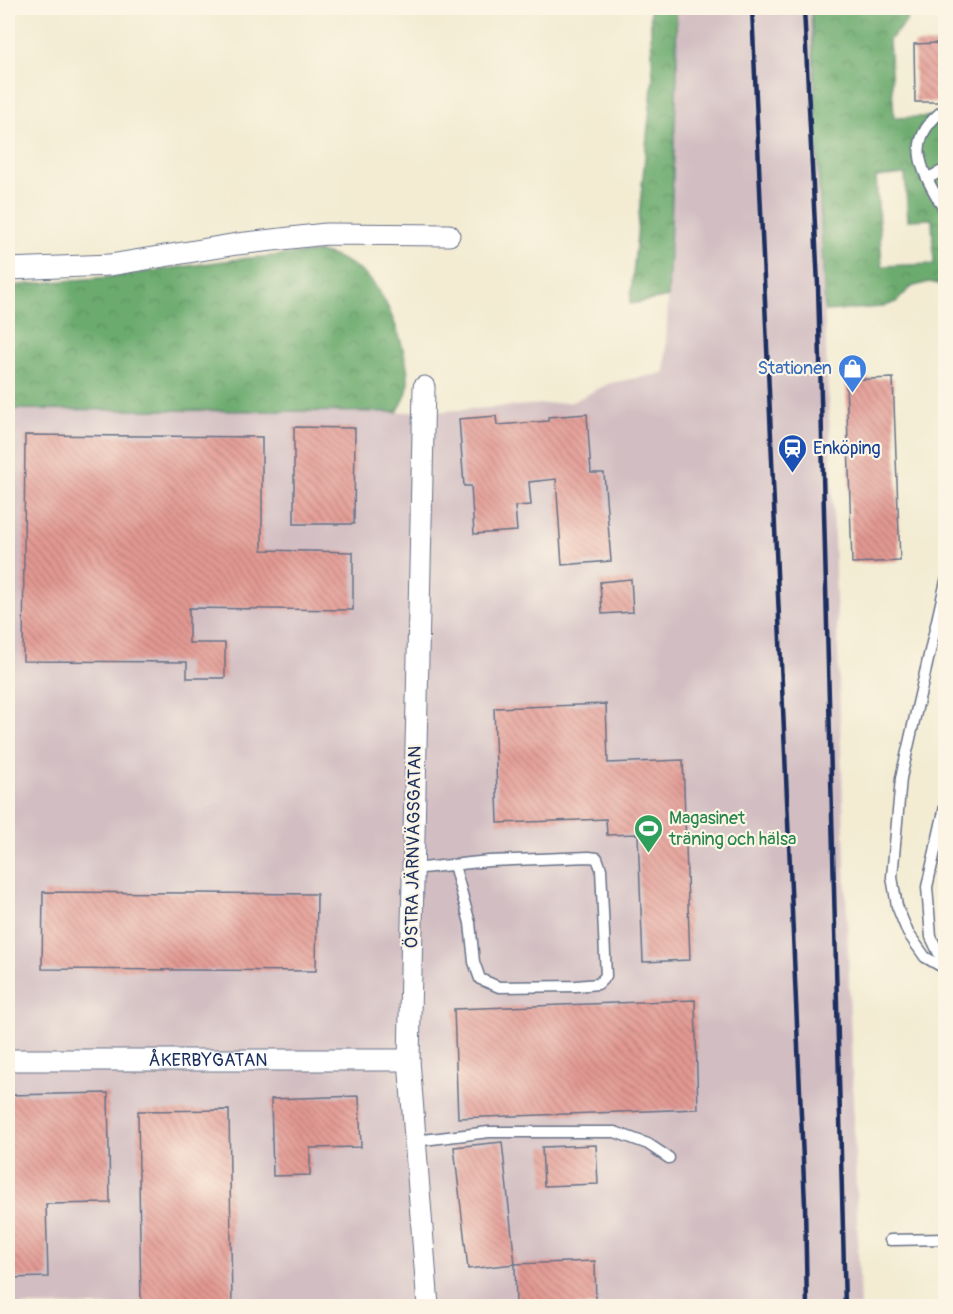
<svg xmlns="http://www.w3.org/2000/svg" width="953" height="1314" font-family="Pangolin,sans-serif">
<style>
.industrial{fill:#d2bec2}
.forest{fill:url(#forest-crowns);stroke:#446d66;stroke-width:1.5;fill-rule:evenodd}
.building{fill:url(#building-back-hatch)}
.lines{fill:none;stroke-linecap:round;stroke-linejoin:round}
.service-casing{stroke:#677187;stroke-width:13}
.minor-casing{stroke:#677187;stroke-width:23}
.service{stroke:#fff;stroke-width:10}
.minor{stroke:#fff;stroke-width:21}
.rail{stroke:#1b2f5e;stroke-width:4.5}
.labels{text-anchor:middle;stroke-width:4.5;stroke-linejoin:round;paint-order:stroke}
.shop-label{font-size:18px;fill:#366cbe;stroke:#fcf5e5;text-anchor:end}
.transit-label{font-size:18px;fill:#164399;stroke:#fcf5e5;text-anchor:start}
.leisure-label{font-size:18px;fill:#27864d;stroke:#fcf5e5;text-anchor:start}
.street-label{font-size:18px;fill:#1b2f5e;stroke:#fcf5e5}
</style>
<defs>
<pattern id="forest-crowns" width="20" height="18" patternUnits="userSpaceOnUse" patternTransform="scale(1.5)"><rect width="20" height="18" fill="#6cab6e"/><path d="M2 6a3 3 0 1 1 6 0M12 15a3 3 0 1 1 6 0" fill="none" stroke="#588c5e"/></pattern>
<pattern id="building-back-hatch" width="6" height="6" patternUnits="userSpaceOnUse" patternTransform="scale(1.5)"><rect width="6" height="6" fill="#e39992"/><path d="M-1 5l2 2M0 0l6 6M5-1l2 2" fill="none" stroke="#b77d7a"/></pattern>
</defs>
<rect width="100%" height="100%" fill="#fcf5e5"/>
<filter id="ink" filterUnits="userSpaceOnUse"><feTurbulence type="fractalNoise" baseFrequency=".0167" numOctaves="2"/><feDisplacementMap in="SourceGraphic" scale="12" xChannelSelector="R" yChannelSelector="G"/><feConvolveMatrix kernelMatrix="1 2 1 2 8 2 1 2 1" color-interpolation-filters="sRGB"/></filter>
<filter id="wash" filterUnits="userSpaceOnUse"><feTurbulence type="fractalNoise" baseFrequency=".008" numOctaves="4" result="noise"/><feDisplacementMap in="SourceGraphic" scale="24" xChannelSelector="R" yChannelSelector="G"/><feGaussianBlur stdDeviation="1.35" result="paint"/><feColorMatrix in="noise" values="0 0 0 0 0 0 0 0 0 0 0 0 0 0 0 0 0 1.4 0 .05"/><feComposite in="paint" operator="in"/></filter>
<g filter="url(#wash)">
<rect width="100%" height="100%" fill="#f3ecd3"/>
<!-- industrial -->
<path class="industrial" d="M676,8H811L833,507L860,1306H8V409L430,412L572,402L610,383L665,373L677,73Z"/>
<!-- forest -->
<path class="forest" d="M650,8H676L677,73L668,297L630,304L653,78Z
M811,8H912L905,23L889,40L894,118L945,116V285L929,282L911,287L896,302L882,307L825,311ZM905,174L908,220L932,219L934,264L882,266L876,177Z
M320,252C340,257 358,266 372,282C390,303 413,364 407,391C406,398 400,406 397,412L8,409V286L109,277L239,259Z"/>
<g id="blocks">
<!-- building -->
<path class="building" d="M939,43L940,102H915L914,44Z
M893,378L900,561L852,563L846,380Z
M587,414L591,473H604L611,561L562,565L556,479L529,482L531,505L515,506L517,531L474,534L471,486H464L459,419L496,416L497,425L548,421V417Z
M294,427L355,428L354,524H294Z
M25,435L262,437V550L353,552V610L189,608V643H225V678H187V662L23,661Z
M631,579L633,612L602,614L600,582Z
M606,704L608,763L683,760L690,960L643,962L638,834L607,835L606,819L498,823L494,708Z
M43,892L317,894L316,971L42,969Z
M695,1000L698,1109L458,1118L454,1009Z
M108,1093L110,1203L46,1204L48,1277L8,1278V1095Z
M359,1096L361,1147L310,1148V1175L273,1176L271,1099Z
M229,1110L232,1306H141L138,1111Z
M502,1142L515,1264L595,1261L596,1306H516L515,1264L468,1269L454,1147Z
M596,1145L598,1184L544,1186L542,1147Z"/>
</g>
</g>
<g filter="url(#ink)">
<use href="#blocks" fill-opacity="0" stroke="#677187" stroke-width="1.5"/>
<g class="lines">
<defs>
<path id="service" d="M946,108C900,142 923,172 946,213
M928,178L946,169
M946,581L901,778L892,877L897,906L908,933L925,957L946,969
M946,802L927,887L931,937L941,958L946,963
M413,869L489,861L589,857L597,858L601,869L606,976L598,984L576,986L499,987L480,979L474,962L470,923L454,865
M415,1141L489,1132H615L648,1144L669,1158
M890,1240L946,1239"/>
<g id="minor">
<path d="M8,269L110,265L237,244L326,234L449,235"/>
<path d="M424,387L409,1060L428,1306"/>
<path id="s1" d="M8,1060H409"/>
</g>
</defs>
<!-- service casing -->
<use href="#service" class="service-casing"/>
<!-- minor casing -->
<use href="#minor" class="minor-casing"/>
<!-- service -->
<use href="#service" class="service"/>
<!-- minor -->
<use href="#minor" class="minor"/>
<!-- rail -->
<path class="rail" d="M752,8L805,1205L807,1306
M804,8L818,285L845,1306"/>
</g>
</g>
<!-- icons -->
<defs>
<symbol id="shop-pin" viewBox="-11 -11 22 30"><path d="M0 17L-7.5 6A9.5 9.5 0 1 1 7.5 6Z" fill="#3f7fe0" stroke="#fcf5e5"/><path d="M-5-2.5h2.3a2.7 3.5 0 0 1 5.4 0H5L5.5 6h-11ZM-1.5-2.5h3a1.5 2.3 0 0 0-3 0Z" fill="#fff"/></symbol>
<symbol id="station-pin" viewBox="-11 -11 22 30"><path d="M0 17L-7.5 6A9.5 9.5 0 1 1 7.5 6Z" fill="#1a4fb4" stroke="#fcf5e5"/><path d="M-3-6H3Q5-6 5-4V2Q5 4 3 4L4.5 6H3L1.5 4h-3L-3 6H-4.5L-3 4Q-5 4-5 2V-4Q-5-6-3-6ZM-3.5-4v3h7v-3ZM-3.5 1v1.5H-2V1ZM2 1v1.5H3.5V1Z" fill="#fff"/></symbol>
<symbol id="stadium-pin" viewBox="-11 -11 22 30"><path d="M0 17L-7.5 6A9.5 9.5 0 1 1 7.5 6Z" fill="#2e9e5b" stroke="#fcf5e5"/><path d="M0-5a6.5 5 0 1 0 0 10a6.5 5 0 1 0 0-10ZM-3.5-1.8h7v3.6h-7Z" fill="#fff"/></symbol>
</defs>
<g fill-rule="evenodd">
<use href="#shop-pin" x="836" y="352" width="33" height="45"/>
<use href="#station-pin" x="776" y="432" width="33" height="45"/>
<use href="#stadium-pin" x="632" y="812" width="33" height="45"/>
</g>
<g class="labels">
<!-- shop labels -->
<g class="shop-label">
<text x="832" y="374">Stationen</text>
</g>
<!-- transit labels -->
<g class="transit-label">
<text x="813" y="454">Enköping</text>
</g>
<!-- leisure labels -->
<g class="leisure-label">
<text x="669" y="824">Magasinet<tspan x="669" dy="21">träning och hälsa</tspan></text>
</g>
<!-- street labels -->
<g class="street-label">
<text transform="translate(413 847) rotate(-89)" y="6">ÖSTRA JÄRNVÄGSGATAN</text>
<text dy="6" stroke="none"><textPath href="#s1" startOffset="200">ÅKERBYGATAN</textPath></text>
</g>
</g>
<!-- margin -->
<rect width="953" height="1314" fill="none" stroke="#fcf5e5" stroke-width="30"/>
</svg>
